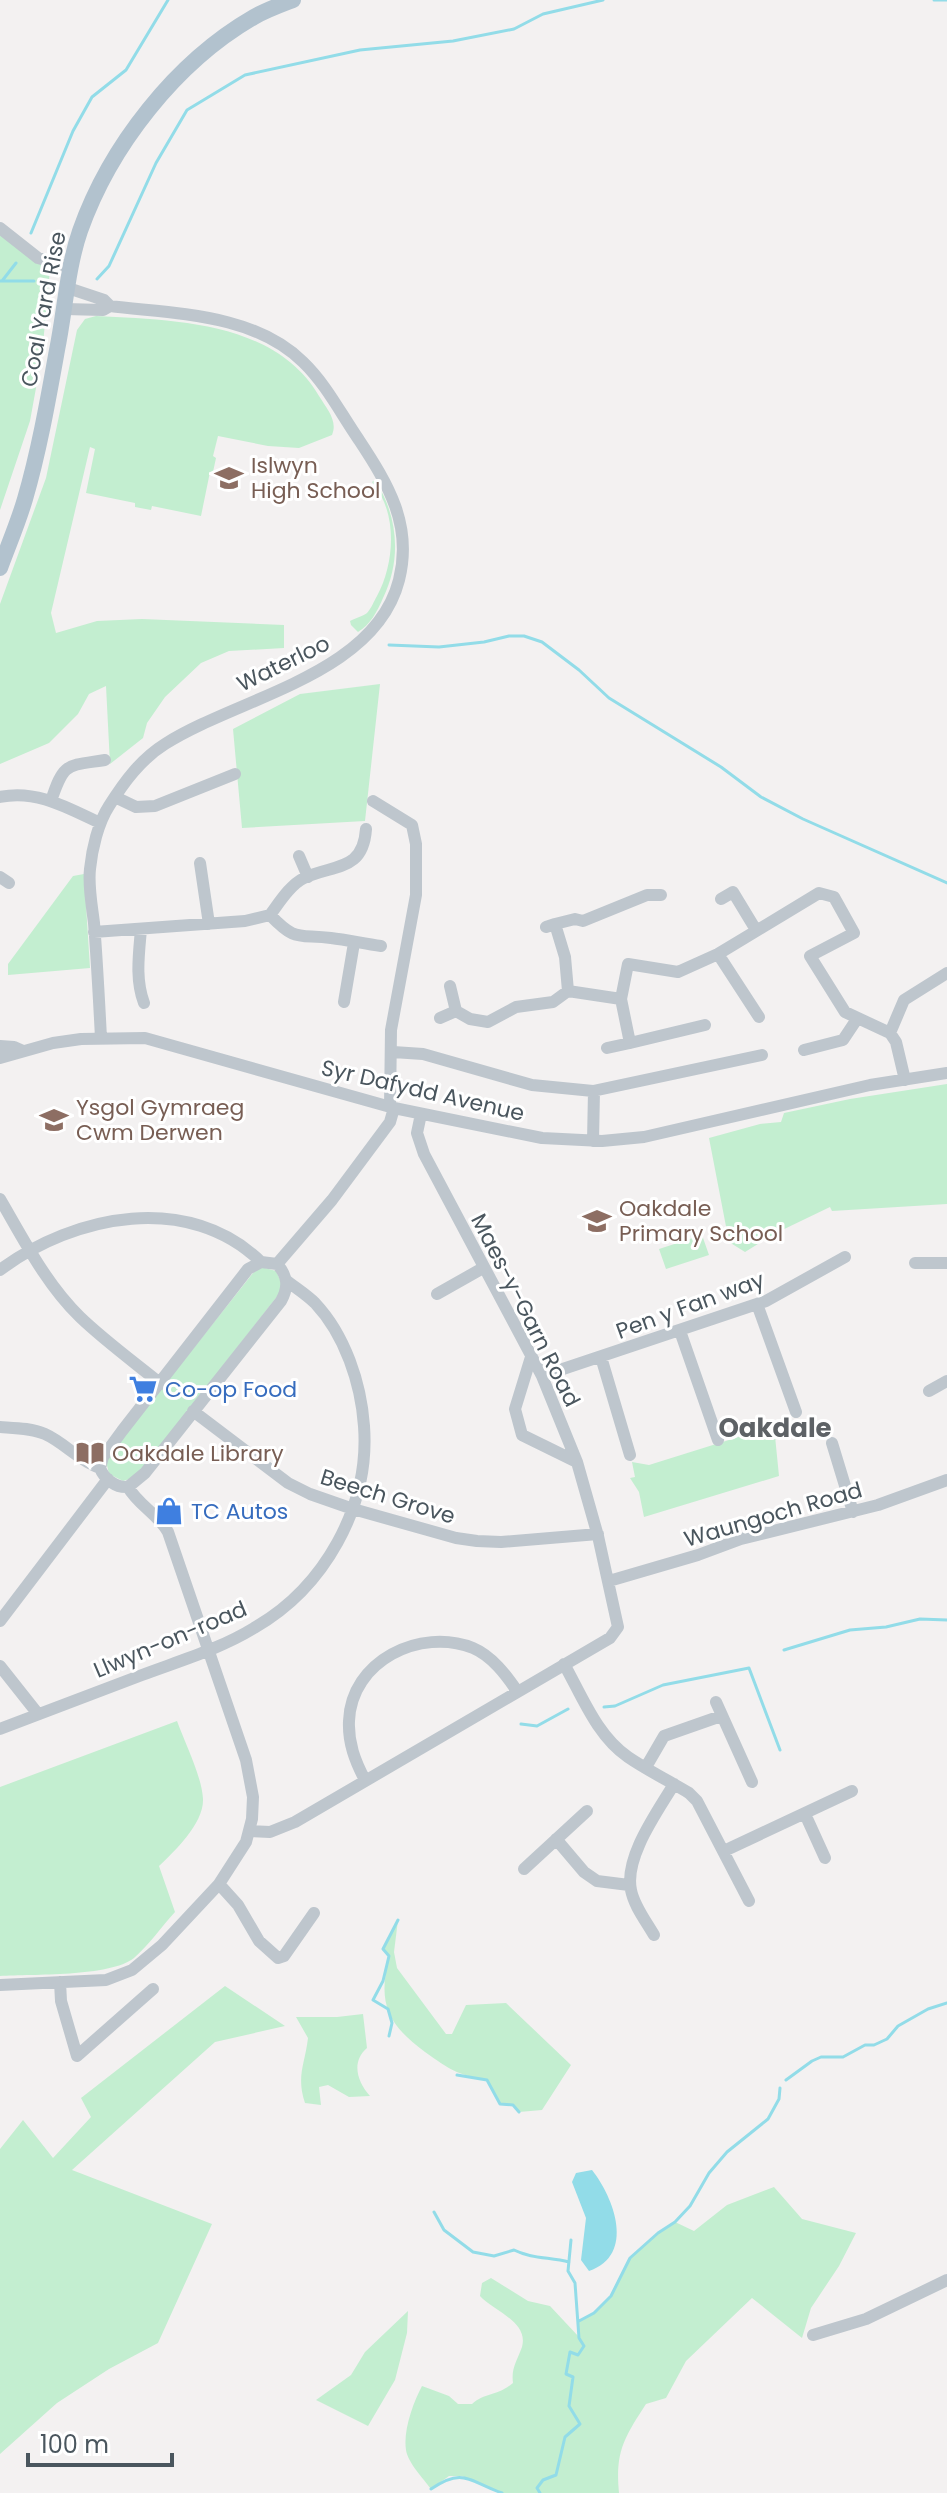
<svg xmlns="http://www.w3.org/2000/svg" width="947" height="2493" font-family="Poppins,sans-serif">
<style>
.green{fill:#c3eed0}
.water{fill:#92dce8}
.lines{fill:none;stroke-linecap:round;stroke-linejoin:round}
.stream{stroke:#92dce8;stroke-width:3}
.minor{stroke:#bec6cd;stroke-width:12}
.major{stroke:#b2c2ce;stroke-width:16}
.labels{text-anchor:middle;stroke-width:6;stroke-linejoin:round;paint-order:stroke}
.street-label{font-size:22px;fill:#4a565e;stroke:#fff}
.education-label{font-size:22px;fill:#785e54;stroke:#fff;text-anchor:start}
.shop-label{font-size:22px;fill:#366cbe;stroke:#fff;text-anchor:start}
.quarter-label{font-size:26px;font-weight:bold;fill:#5e6266;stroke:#fff}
</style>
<rect width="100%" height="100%" fill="#f3f1f1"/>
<!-- green -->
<path class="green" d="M0,235L50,269L42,355L30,421L0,510Z
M96,316C174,320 275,321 319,396C327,409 338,421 332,435L299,448L268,446L218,436L213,456L216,458L213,472H210L201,516L152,506L151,510L135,507V503L86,493L95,449L90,447L51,613L56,633L97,621L142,619L284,625V648L229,651L201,663L165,697L147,723L143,738L110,764L106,686L89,694L78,714L49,743L0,764V604L46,478L77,330L85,319Z
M375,480C398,516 402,559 383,598C377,612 370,625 358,632L351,625L350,621C355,618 364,616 367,613C371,609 374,601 377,596C395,563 398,512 372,482Z
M380,684L365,821L242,828L233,729L300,694Z
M84,874L90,968L8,975V964L73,876Z
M947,1084V1204L832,1211L830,1207L776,1233L745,1252L729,1242L709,1138L760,1124L781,1122L784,1113L850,1099Z
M702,1235L709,1255L666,1269L659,1249Z
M261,1267L276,1271L282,1284L279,1294L136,1477L123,1481L109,1474L106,1461L112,1451L253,1273Z
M774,1426L779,1476L644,1517L639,1492L630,1478L635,1477L632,1462L649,1465Z
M177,1721C185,1743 202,1777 203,1799C204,1823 175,1851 159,1866L175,1912C162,1926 149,1945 134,1958C110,1977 32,1974 0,1976V1787Z
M398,1920L394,1952L397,1968L446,2034H452L466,2005L506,2003L571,2065L542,2110L519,2112L513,2105L500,2104L487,2080C455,2074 451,2070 425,2052C386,2023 378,2003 389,1956L383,1949Z
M225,1986L285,2026L215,2042L72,2170L212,2224L158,2343L109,2369L57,2403L0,2454V2149L23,2120L53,2158L91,2117L81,2098Z
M363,2014L367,2048C351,2062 357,2081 370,2096L349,2097L328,2085L319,2087L321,2105L305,2103C296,2076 305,2064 308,2038L296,2017H337Z
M774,2187L802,2219L856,2233L839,2266L811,2308L802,2338L752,2298L686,2361L666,2398L646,2404C624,2438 615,2452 619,2493H502L462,2476H449L431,2489C423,2478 408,2463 406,2450C403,2431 413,2403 422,2386L449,2396L458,2404H472C486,2392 496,2397 513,2383C511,2368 517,2361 522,2347C529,2322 494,2311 480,2296L482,2283L491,2278L528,2301L550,2306L579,2337V2321L594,2313L611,2296L630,2258L658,2233L675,2222L694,2231L727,2205Z
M408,2311L407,2333L395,2380L368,2426L316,2400L351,2375L365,2352Z"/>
<!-- water -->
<path class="water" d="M592,2170C614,2198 636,2255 589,2271L581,2260L586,2218L572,2182L576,2173Z"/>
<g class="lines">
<!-- stream -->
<path class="stream" d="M934,0H947
M31,233L73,131L92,97L126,70L168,0
M97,279L109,266L156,163L187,110L245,75L360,50L453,41L514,29L543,14L603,0
M0,281H34
M2,281L16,263
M389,645L439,647L484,642L509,636H524L542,642L579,670L609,698L721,767L761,797L803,819L947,883
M784,1650L850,1630L886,1627L920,1619L947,1620
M604,1707L615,1706L663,1685L749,1668L780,1750
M521,1724L537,1726L568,1709
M389,2036L392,2023L388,2009L373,2000L383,1981L389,1956L383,1949L398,1920
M457,2075L487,2080L500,2104L513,2105L519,2112
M786,2080L812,2061L821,2057H843L865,2045H874L887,2039L898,2026L928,2009L947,2003
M434,2212L444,2230L473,2252L494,2256L514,2250C532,2259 550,2257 569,2262
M579,2321L594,2313L611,2296L630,2258L658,2233L675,2222L690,2206L709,2173L727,2152L768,2119L779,2099L780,2088
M431,2489C463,2467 469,2481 502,2493
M540,2493L537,2488L543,2480L556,2475L565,2437L580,2424L569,2406L573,2377L566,2374L570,2352L578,2355L584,2346L579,2338L575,2283L568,2271L571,2240"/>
<!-- minor -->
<path class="minor" d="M0,228L38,258L70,267
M68,288L104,300L110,306
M65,309L103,310L110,306C175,314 253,313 303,362C326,384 341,414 359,440C388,484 413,525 399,580C375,675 239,697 165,744C141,759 124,782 109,806C98,823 92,849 90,869C88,886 92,906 94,923C97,961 99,999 101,1038
M0,797C36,789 68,808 100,823
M115,797L136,807L155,806L235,774
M51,801C64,762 66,766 105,760
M373,801L412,825L416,844V895L391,1030L390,1107
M299,856L308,877
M200,863L209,924
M0,877L9,883
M721,899L733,892L756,930
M270,915C279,903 290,885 304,878C334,864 363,872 366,829
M555,924L575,919L583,921L647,895H661
M546,927L555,924L565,957L568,991
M141,929C139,954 135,979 144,1003
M94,932L245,921L270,915C296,942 297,934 331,938C348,940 365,944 381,946
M718,954L759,1017
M450,986L456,1011L470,1019L488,1022L516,1007L553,1002L568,991
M568,991L621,999L628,964L678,972L718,954L819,893L834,897L854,933L810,956L845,1012L890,1033L896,1042L905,1080
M621,999L630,1043L705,1025
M344,1002L354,943
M440,1018L456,1011
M890,1033L904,1000L947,973
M0,1046L14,1047L23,1051
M607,1048L630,1043
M804,1050L843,1040L857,1019
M393,1052L423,1054L532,1085L593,1091L762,1055
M0,1058L53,1043L81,1039L145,1038L394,1108L542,1138L602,1141L644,1137L870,1085L947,1073
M593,1141L594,1091
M0,1199C24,1240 46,1284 80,1317C105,1341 134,1362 161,1384
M915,1263H947
M277,1264L332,1200L390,1122L394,1108
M0,1270C75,1214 189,1192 261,1262
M437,1294L483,1268
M757,1304L796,1412
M680,1331L718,1440
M531,1357L515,1409L522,1435L577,1462
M601,1357L630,1455
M542,1376L766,1301L845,1257
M929,1391L947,1381
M193,1411L288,1483L310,1494L353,1509L456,1538L477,1541L501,1542L598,1534
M0,1427C15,1428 31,1428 45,1434C65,1443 79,1461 100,1468C104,1479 116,1488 128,1487C138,1505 158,1514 168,1532L246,1760L253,1797L252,1819L246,1842L219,1884L162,1945L132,1970L106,1980L0,1985
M832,1443L853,1512
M100,1468L103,1457L122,1431L248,1269L261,1262L277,1264C288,1276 289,1287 281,1301L145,1473L128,1487
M609,1581L698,1555L741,1539L878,1505L947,1480
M0,1621L108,1479
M564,1664C582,1696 597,1736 628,1757C647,1770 669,1781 689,1793L697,1801L749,1901
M0,1666L38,1714
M716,1702L752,1782
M0,1729C47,1711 94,1693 142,1675C179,1661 220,1649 254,1628C324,1588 370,1507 364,1426C361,1383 345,1335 315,1303C307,1295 296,1288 287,1281
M646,1767L664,1736L721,1716
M365,1780C355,1761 348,1743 349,1721C351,1661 420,1627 473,1648C492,1656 506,1675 517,1691
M805,1814L825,1858
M250,1831L270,1832L295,1822L610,1638L618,1627L598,1536L577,1462L542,1376L424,1154L417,1133L421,1114
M556,1839L584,1872L597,1881L629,1885
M724,1851L852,1791
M524,1869L587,1811
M219,1884L238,1905L259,1941L278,1958L284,1956L314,1913
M654,1935C646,1921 634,1906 631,1890C624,1857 658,1811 674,1784
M60,1982L61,2001L77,2056L153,1989
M813,2335L866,2319L947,2280"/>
<!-- major -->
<path class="major" d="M0,568C8,546 18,523 25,499C39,451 48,400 57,350C65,311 67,269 80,231C110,146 176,62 254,17C266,10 280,5 293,0"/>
</g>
<!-- icons -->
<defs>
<symbol id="school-bare" viewBox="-9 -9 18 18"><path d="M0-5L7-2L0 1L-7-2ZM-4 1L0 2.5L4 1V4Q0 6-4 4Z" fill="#8d6e63" stroke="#fff" stroke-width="2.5" paint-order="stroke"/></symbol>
<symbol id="supermarket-bare" viewBox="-9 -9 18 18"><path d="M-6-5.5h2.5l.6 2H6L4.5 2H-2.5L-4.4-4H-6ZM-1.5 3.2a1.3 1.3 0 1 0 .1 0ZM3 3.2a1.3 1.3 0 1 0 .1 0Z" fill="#3f7fe0" stroke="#fff" stroke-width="2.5" paint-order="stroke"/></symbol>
<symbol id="library-bare" viewBox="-9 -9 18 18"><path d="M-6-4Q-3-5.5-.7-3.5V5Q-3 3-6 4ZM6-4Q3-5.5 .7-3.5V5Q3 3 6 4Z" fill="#8d6e63" stroke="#fff" stroke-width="2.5" paint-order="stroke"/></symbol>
<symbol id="shop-bare" viewBox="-9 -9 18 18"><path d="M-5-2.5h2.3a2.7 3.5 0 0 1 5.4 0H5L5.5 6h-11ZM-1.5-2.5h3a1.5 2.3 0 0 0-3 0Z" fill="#3f7fe0" stroke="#fff" stroke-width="2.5" paint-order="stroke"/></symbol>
</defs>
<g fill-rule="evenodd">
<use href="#school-bare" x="209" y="458" width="40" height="40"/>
<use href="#school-bare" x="34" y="1100" width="40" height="40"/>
<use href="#school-bare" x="577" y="1201" width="40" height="40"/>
<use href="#supermarket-bare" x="123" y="1369" width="40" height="40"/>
<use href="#library-bare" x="70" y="1433" width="40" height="40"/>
<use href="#shop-bare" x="149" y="1491" width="40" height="40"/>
</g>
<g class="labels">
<!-- street labels -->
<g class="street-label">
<text transform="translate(43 309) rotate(-79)" y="8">Coal Yard Rise</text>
<text transform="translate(283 663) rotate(-26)" y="8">Waterloo</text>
<text transform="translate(423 1090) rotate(13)" y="8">Syr Dafydd Avenue</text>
<text transform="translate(690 1305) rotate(-20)" y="8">Pen y Fan way</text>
<text transform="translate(526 1310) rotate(63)" y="8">Maes-y-Garn Road</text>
<text transform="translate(388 1496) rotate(17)" y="8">Beech Grove</text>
<text transform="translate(773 1514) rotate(-16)" y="8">Waungoch Road</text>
<text transform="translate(170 1639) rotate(-23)" y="8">Llwyn-on-road</text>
</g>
<!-- education labels -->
<g class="education-label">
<text x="251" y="473">Islwyn<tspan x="251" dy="25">High School</tspan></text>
<text x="76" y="1115">Ysgol Gymraeg<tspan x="76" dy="25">Cwm Derwen</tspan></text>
<text x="619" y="1216">Oakdale<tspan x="619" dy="25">Primary School</tspan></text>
<text x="112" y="1461">Oakdale Library</text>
</g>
<!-- shop labels -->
<g class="shop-label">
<text x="165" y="1397">Co-op Food</text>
<text x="191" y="1519">TC Autos</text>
</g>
<!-- quarter labels -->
<g class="quarter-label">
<text x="775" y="1437">Oakdale</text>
</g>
</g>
<!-- scale -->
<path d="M28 2453v12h144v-12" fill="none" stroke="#4a565e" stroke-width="4"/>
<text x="40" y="2453" font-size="24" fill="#4a565e" stroke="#ffffff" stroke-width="6" paint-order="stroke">100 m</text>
</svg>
